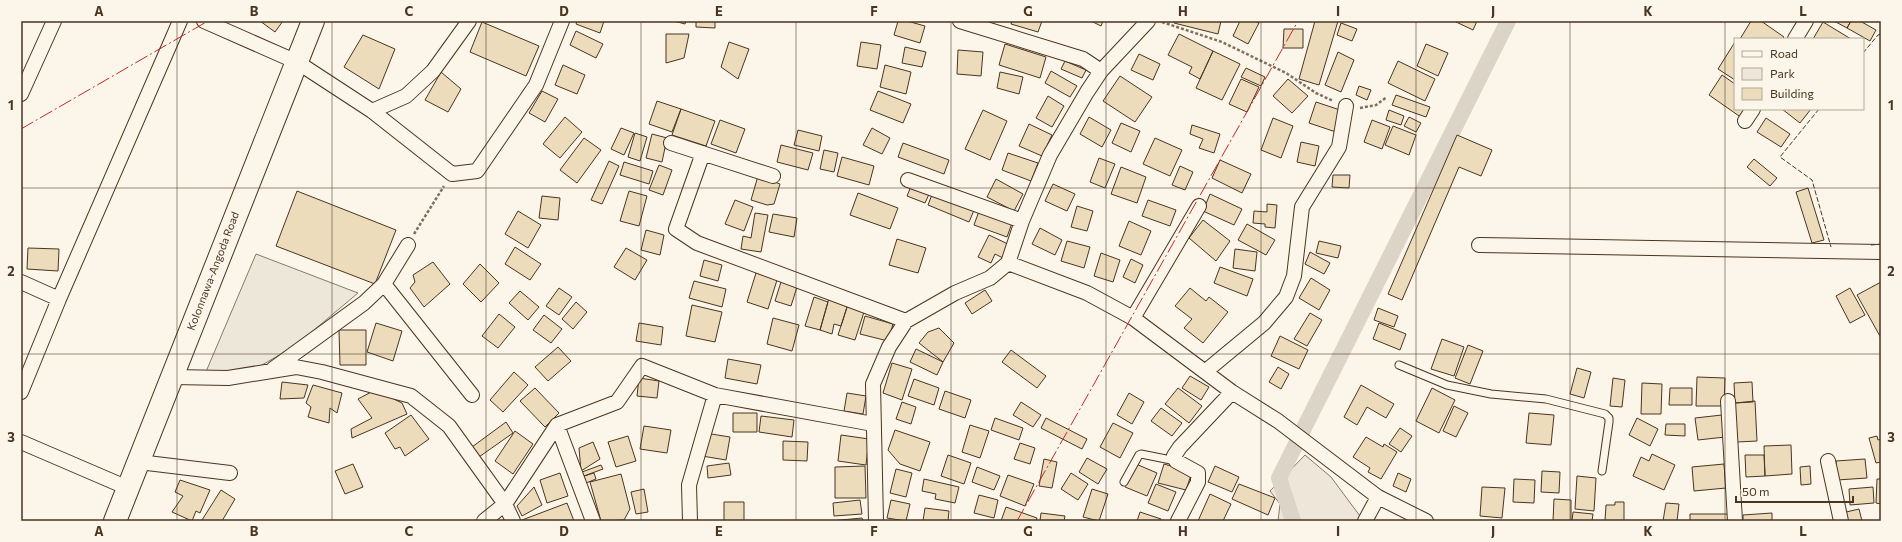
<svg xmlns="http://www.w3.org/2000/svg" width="1902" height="542" font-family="Commissioner,sans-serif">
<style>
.green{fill:#ede6d9;stroke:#887966}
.parking{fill:#ede7d9;stroke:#887966}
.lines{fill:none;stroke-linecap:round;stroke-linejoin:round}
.canal{stroke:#dcd4c6;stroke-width:16}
.building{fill:#ecdcbc;stroke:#4a3520}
.lane-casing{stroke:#4a3520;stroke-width:9}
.street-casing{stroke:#4a3520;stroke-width:16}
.primary-casing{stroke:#4a3520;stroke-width:24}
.path{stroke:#7f6f5c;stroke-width:2.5;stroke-dasharray:3 2;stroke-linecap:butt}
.lane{stroke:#fbf6e9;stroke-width:7}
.street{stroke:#fbf6e9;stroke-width:14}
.primary{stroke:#fbf6e9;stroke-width:22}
.fence{stroke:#4a3520;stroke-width:1;stroke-dasharray:5 2;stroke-linecap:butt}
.power{stroke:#c62828;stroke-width:1;stroke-dasharray:14 3 2 3;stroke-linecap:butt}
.grid{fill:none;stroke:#4a3520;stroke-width:1;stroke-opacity:0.55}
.labels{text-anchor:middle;stroke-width:3;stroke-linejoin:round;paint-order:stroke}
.street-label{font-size:11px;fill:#4a3520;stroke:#fbf6e9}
.neatline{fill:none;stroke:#4a3520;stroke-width:1.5}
.grid-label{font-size:13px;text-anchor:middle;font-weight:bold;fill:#4a3520}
</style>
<rect width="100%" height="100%" fill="#fbf6e9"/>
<!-- green -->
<path class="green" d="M1305,455L1331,477L1360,516L1362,521H1278L1280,504L1270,491Z"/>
<!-- parking -->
<path class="parking" d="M256,254L358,293L295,346L255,369L205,374Z"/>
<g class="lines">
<!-- canal -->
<path class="canal" d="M1293,521L1279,478L1508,21"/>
</g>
<!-- building -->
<path class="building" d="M260,21H283L275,32Z
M577,21H604L600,33L576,24Z
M674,21H686L685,24Z
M696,21H715V28L696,27Z
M898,21H907L925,26L920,43L894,35Z
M1012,21H1042L1038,32L1011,24Z
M1091,21H1103L1101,26Z
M1174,21H1221L1218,34L1174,23Z
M1240,21H1255L1259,23L1248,44L1233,36Z
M1315,21H1338L1319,85L1299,79Z
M1454,21H1477L1473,30Z
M1751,21H1761L1784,37L1782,39H1740Z
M1834,21H1851L1847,28Z
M1851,21H1860L1876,30L1870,41L1847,28Z
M482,22L539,46L526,76L470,52Z
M1823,22L1851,39H1813Z
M1341,23L1357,29L1352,41L1337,35Z
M1284,29H1303V48H1283Z
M576,31L603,44L596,58L570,45Z
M666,34H689L684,58L666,63Z
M1179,34L1213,51L1200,79L1189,73L1192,67L1168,55Z
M363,35L395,49L379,89L344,67Z
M729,42L749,49L738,79L721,67Z
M861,42L881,45L877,69L857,66Z
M1735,42V80L1718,69Z
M1005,44L1046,57L1040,78L999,65Z
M1426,44L1448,53L1438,76L1417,66Z
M905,47L926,52L922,67L902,63Z
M958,50L983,52L981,76L957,74Z
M1213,51L1240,64L1222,100L1196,88Z
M1338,52L1354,60L1341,92L1325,85Z
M1139,54L1160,64L1153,80L1131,70Z
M1065,61L1086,70L1082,78L1061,69Z
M1398,61L1435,79L1425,101L1388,83Z
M563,65L585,75L577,94L555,85Z
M885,65L911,72L906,94L880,87Z
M1246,68L1265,77L1261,86L1241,77Z
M1051,71L1077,86L1070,97L1045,83Z
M441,72L461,89L448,112L425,100Z
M1000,72L1023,77L1019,94L997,88Z
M1722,75L1735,84V109H1748L1742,118L1709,95Z
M1120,76L1152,97L1135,122L1103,101Z
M1241,79L1259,87L1247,112L1229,104Z
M1288,79L1308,96L1292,113L1273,96Z
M1359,86L1371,90L1367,100L1356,95Z
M542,91L558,99L545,122L529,113Z
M878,91L911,104L903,123L870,110Z
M1396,95L1430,107L1426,117L1392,105Z
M1048,96L1064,106L1052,127L1036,118Z
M657,101L681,109L672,132L649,124Z
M1316,102L1343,111L1336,132L1309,123Z
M681,109L715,121L706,146L672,135Z
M1782,109H1811L1800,123Z
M983,110L1007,121L990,160L965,149Z
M1389,110L1404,116L1401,125L1386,120Z
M565,117L582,132L560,158L543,144Z
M1089,117L1111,130L1102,147L1080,134Z
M1409,117L1421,123L1416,132L1404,126Z
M1273,118L1293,126L1281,158L1261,150Z
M1766,118L1790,134L1781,147L1757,132Z
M720,120L745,129L736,153L711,144Z
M1372,120L1390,127L1382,149L1364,142Z
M1121,123L1140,131L1131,152L1112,143Z
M1029,124L1052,135L1042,156L1019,146Z
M1192,125L1220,134L1214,153L1199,148L1203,139L1190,134Z
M1393,126L1416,135L1409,155L1385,145Z
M621,128L634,133L624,155L611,149Z
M872,128L890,138L882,154L863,145Z
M798,130L822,136L819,151L794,145Z
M635,133L647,137L640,161L628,157Z
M652,134L667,138L662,162L646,158Z
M1457,135L1492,150L1481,176L1459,167L1402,300L1388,294Z
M584,138L601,150L577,183L560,170Z
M1155,138L1182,150L1170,176L1143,164Z
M1301,142L1319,146L1315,166L1297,162Z
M903,143L949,160L944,174L898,157Z
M781,145L813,153L808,170L777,162Z
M824,150L838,153L834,172L820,169Z
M1008,153L1038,163L1031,181L1002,170Z
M842,157L874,166L869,185L837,176Z
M1099,158L1115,164L1105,188L1090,182Z
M1754,159L1777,178L1770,186L1747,167Z
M1220,160L1251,174L1242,193L1212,178Z
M609,161L619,166L602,204L591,200Z
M624,162L653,171L649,184L620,175Z
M659,165L672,170L663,195L649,190Z
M1180,166L1193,172L1185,190L1172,185Z
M1121,167L1146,177L1137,203L1111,194Z
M1333,175H1350L1349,188L1332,187Z
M758,176L780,184L774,204L767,205L751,200Z
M996,179L1023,194L1014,211L987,197Z
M912,184L930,192L925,203L907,196Z
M1053,184L1075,194L1067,211L1045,201Z
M1808,188L1824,240L1812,243L1796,192Z
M297,191L396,230L375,284L276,246Z
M629,191L647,196L639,226L620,221Z
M933,192L975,208L969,222L928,205Z
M858,193L898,208L890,229L850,215Z
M1210,194L1242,209L1234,225L1203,211Z
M542,196L560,198L558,220L539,218Z
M735,200L753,207L744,231L725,224Z
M1148,200L1176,210L1170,226L1142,216Z
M1267,204L1277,205L1275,228L1265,227V224L1253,223L1254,211L1267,212Z
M1077,206L1093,211L1087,231L1071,227Z
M518,211L541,225L528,248L505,234Z
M979,211L1012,223L1007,237L974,225Z
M755,213L768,215L761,252L741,249L743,236L751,238Z
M773,214L797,218L794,237L769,232Z
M1203,220L1230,241L1216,261L1189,238Z
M1129,221L1151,231L1141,255L1119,246Z
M1247,224L1275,240L1266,255L1238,240Z
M1040,228L1062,240L1055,255L1032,244Z
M646,230L664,235L660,255L641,250Z
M989,235L1012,246L1005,259L995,254L991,263L978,257Z
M897,239L926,248L918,273L889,265Z
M1067,241L1090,247L1084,268L1061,261Z
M1319,241L1341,246L1338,258L1316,253Z
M515,247L541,264L530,280L505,264Z
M28,248L59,249L58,271L27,269Z
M626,248L647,260L635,280L614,267Z
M1235,249L1257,252L1255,271L1233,268Z
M1310,252L1330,263L1324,274L1305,264Z
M1101,253L1120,260L1113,282L1094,276Z
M1131,259L1143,265L1135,283L1123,277Z
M704,260L722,265L718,281L700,276Z
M433,262L450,284L424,307L410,288L415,282L413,275Z
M480,264L499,283L481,302L463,284Z
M1220,267L1253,279L1247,296L1214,283Z
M756,273L777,280L768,309L747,302Z
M1311,278L1330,290L1319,310L1299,298Z
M694,281L726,289L722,307L689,298Z
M781,282L797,287L791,306L775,301Z
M1881,282V338L1857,295Z
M559,288L572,297L559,315L546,306Z
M1190,288L1206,301L1209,297L1228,312L1203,343L1184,328L1192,319L1175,306Z
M1850,288L1865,315L1850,323L1836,296Z
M985,290L992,301L972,314L965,303Z
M520,291L539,307L528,320L509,303Z
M814,297L828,302L820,330L805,326Z
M829,298L848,304L841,326L834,324L832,334L820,330Z
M576,302L587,312L573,329L562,319Z
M848,304L865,309L855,340L838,335Z
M692,305L722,312L715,342L686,336Z
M1378,308L1398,316L1394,327L1374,320Z
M1310,313L1322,320L1307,346L1294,339Z
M499,314L515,327L498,348L482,336Z
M544,315L562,329L551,343L533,330Z
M865,316L893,324L888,341L860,334Z
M773,318L799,325L792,351L767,344Z
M376,323L402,331L393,361L367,352Z
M639,323L663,327L661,345L636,341Z
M1379,323L1406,334L1400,350L1373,339Z
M939,328L954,343L943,362L919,343L928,332Z
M339,330H366V365H340Z
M1280,336L1308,350L1299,369L1271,356Z
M1442,339L1464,347L1454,376L1431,369Z
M1468,345L1483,351L1470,384L1455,378Z
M558,347L571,361L548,381L535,367Z
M916,349L943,362L937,375L910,362Z
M1011,350L1046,376L1037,388L1002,362Z
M728,359L761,365L757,384L725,378Z
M892,363L912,369L902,400L883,393Z
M1278,367L1289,374L1281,389L1269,382Z
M1577,368L1591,372L1584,398L1570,394Z
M514,372L528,385L503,412L490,400Z
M1190,376L1209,387L1201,400L1182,388Z
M1697,377L1725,378L1724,406H1696Z
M639,378L659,381L657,398L637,396Z
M1613,378L1625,380L1622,407L1610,406Z
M914,379L939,388L934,405L908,396Z
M282,382L308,385L304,398L280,399Z
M1752,382L1753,402L1735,403L1734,383Z
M1642,383L1662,384L1661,414H1641Z
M313,385L342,393L337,413L330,408L329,423L308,417L311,407L306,403Z
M1361,385L1394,404L1386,418L1367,407L1357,425L1344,417Z
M535,388L559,413L545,427L520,401Z
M1178,388L1202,406L1189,423L1165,404Z
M1432,388L1455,400L1439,433L1416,421Z
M1670,388H1692V405H1669Z
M375,390L402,403L407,414L352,438L351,429L372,418L358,399Z
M945,391L971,400L965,418L939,409Z
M847,393L866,396L863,414L844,411Z
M1129,393L1144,402L1132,424L1117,415Z
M1755,401L1757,441L1737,442L1735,403Z
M902,402L916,407L911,424L896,419Z
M1021,402L1041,415L1033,427L1013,415Z
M1454,406L1468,413L1456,437L1443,431Z
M1161,408L1182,423L1172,436L1151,421Z
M733,413H757V432H733Z
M1529,413L1554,415L1551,445L1526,443Z
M411,415L429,439L405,456L400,447L395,449L385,433Z
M1722,415L1725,437L1698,440L1695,418Z
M761,416L794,420L792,437L759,432Z
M995,418L1023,428L1019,440L991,430Z
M1046,418L1087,439L1082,449L1041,428Z
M1637,418L1658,429L1650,446L1629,435Z
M506,422L513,433L479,457L472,447Z
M1113,423L1133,433L1120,458L1100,447Z
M1666,424H1685V436L1665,435Z
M970,425L989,431L980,458L962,452Z
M644,426L671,430L667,453L640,449Z
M1400,428L1412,436L1401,452L1389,444Z
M895,430L930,442L920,471L900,464L888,450Z
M515,431L533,444L513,474L495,461Z
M705,433L730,437L726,460L702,456Z
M841,435L869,439L866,465L838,461Z
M628,436L636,461L616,467L608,442Z
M1877,436L1878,440L1881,439V462L1876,463L1869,438Z
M1366,437L1383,447L1384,444L1397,452L1381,479L1368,472L1370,468L1353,457Z
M783,441L808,442L807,461L783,460Z
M593,442L600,459L581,471L579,448Z
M1020,443L1035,448L1030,464L1014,459Z
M1791,445L1792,474L1765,476L1764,446Z
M1652,454L1675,465L1664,490L1633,476L1641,457L1649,461Z
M948,455L971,463L964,484L941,476Z
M1745,455H1764L1765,476L1746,477Z
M1087,458L1107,469L1098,484L1079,472Z
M1044,459L1057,462L1052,488L1039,486Z
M1865,459L1867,478L1837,480L1836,461Z
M729,463L731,475L708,478L707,466Z
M353,464L363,487L345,494L335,471Z
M1136,464L1157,473L1147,496L1125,487Z
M1164,464L1192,472L1186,490L1158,483Z
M1724,464L1726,488L1694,491L1692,467Z
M601,465L603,469L584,476L582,472Z
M865,466L866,498H835V467Z
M1215,466L1239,477L1232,492L1208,482Z
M1810,466L1811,484L1801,485L1800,467Z
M977,467L1000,476L994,490L972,482Z
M896,469L912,473L906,497L890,493Z
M1542,471L1560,472L1559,493L1541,492Z
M560,473L568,496L547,503L540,480Z
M594,473L596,479L586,483L584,476Z
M1071,473L1088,484L1078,500L1061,489Z
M1398,473L1411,479L1406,492L1393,486Z
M621,474L630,509L624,520L601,521L590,482Z
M1008,475L1034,484L1025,506L1000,496Z
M1577,476L1596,478L1594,511L1575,509Z
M924,479L959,487L955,503L935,499L936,494L922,491Z
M1514,479L1535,480L1534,503L1513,502Z
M1877,479H1881V504L1876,503Z
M180,480L210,490L200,513L196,511L192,521L172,512L183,496L175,492Z
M1156,484L1176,492L1168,511L1148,503Z
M1239,484L1275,498L1268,515L1232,499Z
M534,487L542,505L522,516L517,506Z
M1482,487L1505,488L1502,518L1480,516Z
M1873,487L1874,503L1850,505L1849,489Z
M644,489L648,512L636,514L631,492Z
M1092,489L1108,494L1099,521L1083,517Z
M221,490L235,499L222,521H204L202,520Z
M1210,494L1231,504L1223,521H1198Z
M979,495L998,500L994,518L974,513Z
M1554,499L1571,500V521H1553Z
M860,500L862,514L834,516L833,503Z
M891,500L910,504L906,521L887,518Z
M724,502H744V521H724Z
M1615,502H1624V521H1605L1606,505H1615Z
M567,503L574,521H523L522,520Z
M1666,503L1679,504L1677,521H1663Z
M1006,507L1037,518L1036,521H1001Z
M925,508L949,511L948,521H923Z
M1859,509L1862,521H1844L1842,513Z
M1140,512L1161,519L1160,521H1137Z
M1573,512L1593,514L1592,521H1572Z
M1041,513L1065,516L1064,521H1040Z
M1772,513V521H1743V515Z
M1690,514H1728V521H1690Z
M862,518L863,521H830Z"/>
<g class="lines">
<defs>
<path id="lane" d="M1399,365L1447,385L1491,394L1546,399L1605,414L1609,418V422L1602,471
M1124,482L1139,455L1141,454L1176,461"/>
<path id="street" d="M204,21L297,62L372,111L452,174L477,171L536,85L562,21
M960,21L1083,59L1101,71
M1795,39L1806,21
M21,94L54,21
M372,111L406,96L433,71L469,21
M1745,121L1753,109
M671,143L773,176
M703,153L676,229L697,243L906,321
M908,180L1022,221
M1479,245L1881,252
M1008,263L1087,293L1133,318L1232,392L1278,421L1378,497L1426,521
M21,282L59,299
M384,284L472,395
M1133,318L1199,206
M273,369L364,303L384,284L408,245
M1206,371L1264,323L1286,297L1294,276L1302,207L1339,147L1346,106
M172,377L228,378L296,367L322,372L411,396L449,426L505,504L513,521
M21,392L59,299L180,21
M1728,401L1735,521
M557,425L593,521
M21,442L128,488
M1828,461L1841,521
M139,462L230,473
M484,521L505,504L557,425L617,402L642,366L715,395L873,424
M690,521L689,485L715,395
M876,521L873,384L889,347L906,321L955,293L990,278L1008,263L1022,221L1050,155L1087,92L1101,71L1148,21
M1178,521L1198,482V473L1176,461L1174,456L1180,447L1232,392
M1365,521L1378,497"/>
<path id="primary" d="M115,521L313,21"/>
</defs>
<!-- lane casing -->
<use href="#lane" class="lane-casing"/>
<!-- street casing -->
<use href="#street" class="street-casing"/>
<!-- primary casing -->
<use href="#primary" class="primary-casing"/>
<!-- path -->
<path class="path" d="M1162,22L1222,42L1286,73L1316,93L1333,101
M1360,108L1376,105L1387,97
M414,234L444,186"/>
<!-- lane -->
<use href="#lane" class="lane"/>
<!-- street -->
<use href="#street" class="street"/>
<!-- primary -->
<use href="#primary" class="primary"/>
<!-- fence -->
<path class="fence" d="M1863,53L1878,35L1881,34
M1819,109L1780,157L1812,180L1831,247
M1871,245L1881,244"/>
<!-- power -->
<path class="power" d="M21,129L208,21
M1017,521L1298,21"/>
</g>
<!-- grid -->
<path class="grid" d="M177,21V521M332,21V521M486,21V521M641,21V521M796,21V521M951,21V521M1106,21V521M1261,21V521M1416,21V521M1570,21V521M1725,21V521M21,188H1881M21,354H1881"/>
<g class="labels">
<!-- street labels -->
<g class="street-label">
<text transform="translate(213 271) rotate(-69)" y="4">Kolonnawa-Angoda Road</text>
</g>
</g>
<!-- border -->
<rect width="1902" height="542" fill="none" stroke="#fbf6e9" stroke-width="44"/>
<!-- legend -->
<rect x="1734" y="38" width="130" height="72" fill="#fbf6e9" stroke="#b4a999"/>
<rect x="1742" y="51" width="20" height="6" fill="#fbf6e9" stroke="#b4a999"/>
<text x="1770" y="58" font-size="12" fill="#4a3520">Road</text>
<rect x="1742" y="68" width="20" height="12" fill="#ede6d9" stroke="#b4a999"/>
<text x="1770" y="78" font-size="12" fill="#4a3520">Park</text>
<rect x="1742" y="88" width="20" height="12" fill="#ecdcbc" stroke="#b4a999"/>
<text x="1770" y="98" font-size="12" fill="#4a3520">Building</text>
<!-- scale -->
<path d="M1736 496v6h117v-6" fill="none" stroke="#4a3520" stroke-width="2"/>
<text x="1742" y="496" font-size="12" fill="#4a3520" stroke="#fbf6e9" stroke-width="3" paint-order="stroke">50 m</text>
<rect x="22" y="22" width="1858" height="498" class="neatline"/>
<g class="grid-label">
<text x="99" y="16">A</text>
<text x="254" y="16">B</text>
<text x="409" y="16">C</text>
<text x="564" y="16">D</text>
<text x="719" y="16">E</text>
<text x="874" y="16">F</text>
<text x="1028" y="16">G</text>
<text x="1183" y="16">H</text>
<text x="1338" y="16">I</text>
<text x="1493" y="16">J</text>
<text x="1648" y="16">K</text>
<text x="1803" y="16">L</text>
<text x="11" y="110">1</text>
<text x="1891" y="110">1</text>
<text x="11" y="276">2</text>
<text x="1891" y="276">2</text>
<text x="11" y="442">3</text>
<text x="1891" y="442">3</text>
<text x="99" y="536">A</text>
<text x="254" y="536">B</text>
<text x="409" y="536">C</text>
<text x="564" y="536">D</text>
<text x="719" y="536">E</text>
<text x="874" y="536">F</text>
<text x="1028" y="536">G</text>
<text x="1183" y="536">H</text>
<text x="1338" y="536">I</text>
<text x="1493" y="536">J</text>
<text x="1648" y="536">K</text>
<text x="1803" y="536">L</text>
</g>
</svg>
